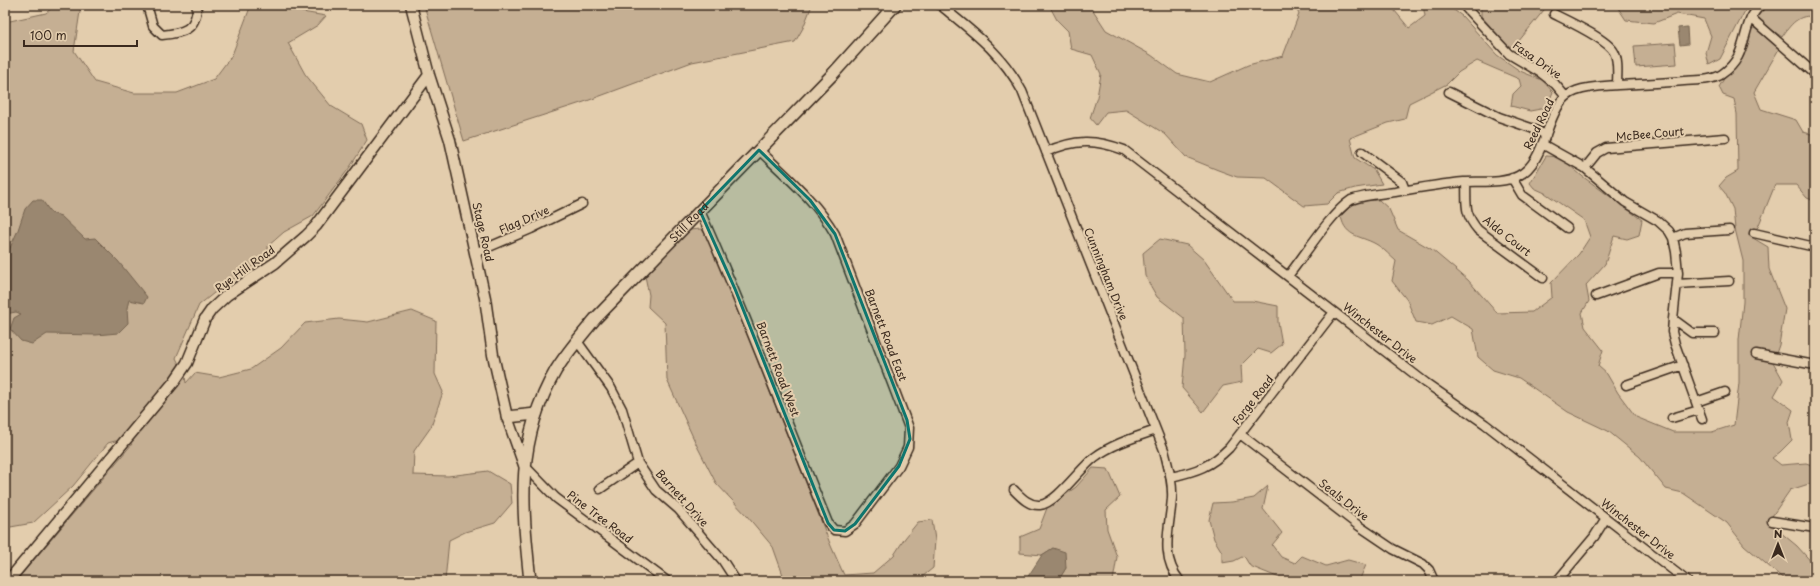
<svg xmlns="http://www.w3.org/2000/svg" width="1820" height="586" font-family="'Playpen Sans',sans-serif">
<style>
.green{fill:#c5af93;stroke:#806c58}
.water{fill:#9a876f;stroke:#74624f}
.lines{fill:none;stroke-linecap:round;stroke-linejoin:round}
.stream{stroke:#74624f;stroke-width:2.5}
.minor-casing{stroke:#3b2a1e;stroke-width:11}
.tertiary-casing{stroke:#3b2a1e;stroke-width:13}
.secondary-casing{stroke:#3b2a1e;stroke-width:14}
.minor{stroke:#e3cdad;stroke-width:8}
.tertiary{stroke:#e3cdad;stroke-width:10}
.secondary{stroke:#e3cdad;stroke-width:11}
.marked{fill:#0f766e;fill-opacity:0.2;stroke:#0f766e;stroke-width:3;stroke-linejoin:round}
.labels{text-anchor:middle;stroke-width:4;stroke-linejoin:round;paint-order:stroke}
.street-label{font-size:11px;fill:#3b2a1e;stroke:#e3cdad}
</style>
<rect width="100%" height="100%" fill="#e3cdad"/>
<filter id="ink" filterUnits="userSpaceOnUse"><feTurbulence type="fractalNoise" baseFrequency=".025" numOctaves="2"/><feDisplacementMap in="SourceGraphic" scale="8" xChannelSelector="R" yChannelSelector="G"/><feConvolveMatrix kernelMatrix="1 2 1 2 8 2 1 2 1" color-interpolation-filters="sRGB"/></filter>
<g filter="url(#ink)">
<!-- green -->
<path class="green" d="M55,5H81L74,51L95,82L134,93H177L214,79L232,55L251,5H292L302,12L326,16L318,25L288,43L305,74L331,106L361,124L367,140L350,167L313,216L284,232L268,246V256L219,289L199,305L176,358L185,376L186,383L195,373L219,377L251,369L281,348L305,323L339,319L368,322L412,311L436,321L435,374L443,392L431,427L414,451L413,475L448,476L488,471L510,484L512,503L495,523L465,532L449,540L445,581H16L132,444L115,441L108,443L73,486L33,523L5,528V20L10,21L46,13Z
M424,5H812L803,28L795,42L692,62L584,102L464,141Z
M1049,5H1083L1091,7L1106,30L1151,55L1177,74L1210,82L1248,65L1283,56L1299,14L1294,5H1390L1409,28L1425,16L1423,5H1447L1462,16L1497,55L1520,71L1542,80L1553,92L1546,108L1530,111L1511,106L1513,94L1521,86L1519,79L1477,61L1459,72L1447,84L1409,103L1405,119L1388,123L1350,138L1355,158L1374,170L1382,184L1355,188L1338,193L1327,204L1304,206L1266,178L1237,177L1218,170L1186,157L1165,134L1126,110L1106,112L1096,125L1090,118L1097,97L1101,74L1092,55L1071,49L1068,31L1057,20Z
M1481,5H1548L1514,47L1508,46L1481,16Z
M1616,5H1748L1720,59L1709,65L1706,53L1711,36L1704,19L1677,14L1654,23L1626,20Z
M1766,5H1815V17C1799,13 1790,25 1782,37L1761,22L1757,17Z
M1752,28H1756L1765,34L1779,49L1754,92L1761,109L1796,120L1803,132L1815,135V201L1807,198L1796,185H1775L1758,227L1748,235L1768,247L1769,269L1785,309L1779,345L1773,362L1783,380L1774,396L1793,410L1789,422L1792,440L1780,452L1772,458L1781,465L1806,463L1815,466V482L1790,490L1768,522L1797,546L1815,566V581H1786L1744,545L1727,523L1683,493L1666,489L1640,457L1608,431L1568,412L1519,378L1493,370L1478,357L1473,329L1451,316L1432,325L1416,322L1407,300L1392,281L1396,261C1390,256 1385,250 1379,246C1363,235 1345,239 1341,216L1356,201L1379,200L1389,209L1398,230L1431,249L1468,280L1497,313L1532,312L1552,297L1551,283L1579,254L1590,237L1584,220L1545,193L1534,188L1530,183L1546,156L1560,157L1582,176L1642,220L1639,235L1627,239L1614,236L1605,264L1586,285L1589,301L1582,313L1585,327L1603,350L1598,366L1607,374L1618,393L1636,417L1673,432H1712L1734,425L1739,383V340L1743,302V261L1735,229L1733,209L1725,193L1719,186L1726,178L1738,171L1737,114L1734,99L1723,95L1719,87L1725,77L1742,60Z
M1675,43L1677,64L1636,67L1634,46Z
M701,229L709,238L831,546L844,575L873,573L894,555L905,538L918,522L932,520L935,540L933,568L917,581H783V575L773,547L747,516L716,483L697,446L667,380L665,323L648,307L649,295L645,276L689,230Z
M1160,239L1187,245L1204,260L1233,301H1252L1278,306V322L1282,344L1271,353L1258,349L1241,366L1242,382L1223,386L1203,412L1182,388L1185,355L1184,318L1157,297L1145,276L1143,253Z
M1093,468L1108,469L1120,497L1106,510L1107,529L1117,557L1113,581H1058L1066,568L1053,548L1042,555L1020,553V537L1039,529L1047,508L1076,487Z
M1268,486L1263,509L1282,533L1272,545L1281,557L1295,563L1302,556L1326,566L1348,560L1366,565L1359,581H1287L1250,566L1244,556L1234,561L1222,563V552L1214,539L1209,520L1213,503L1232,502L1254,498Z"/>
<!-- water -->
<path class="water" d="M1687,27L1688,44L1680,45L1678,28Z
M33,200H42L51,213L61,216L85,239L95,238L118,261L147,297L144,303L129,300L127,308L128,323L118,333L96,335L47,334L32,344L21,341L10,329L14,318L21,314L16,312L5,314V259L18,230L25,209Z
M1053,548L1065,552L1066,568L1058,581H1025L1042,555Z"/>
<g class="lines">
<!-- stream -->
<path class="stream" d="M5,570L15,581"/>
<defs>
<path id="minor" d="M147,5L153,26L162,35C183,33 197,30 197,5
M940,5C973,32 1002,53 1022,91L1164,450C1168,466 1173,482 1172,498C1170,527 1159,556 1180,581
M1463,5L1509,54L1541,73L1555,84L1566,97
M1554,14C1568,21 1607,39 1614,52C1619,61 1617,75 1617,85
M1751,18L1815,74
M1449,92L1499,117L1531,128L1546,135
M1542,144L1585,168L1625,202L1658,221L1669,231L1673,238L1676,252L1678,273L1673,319L1672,332L1675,344L1702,419
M1046,152C1075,139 1095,139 1124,150L1426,383L1485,424L1687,581
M1362,152L1402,182L1405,190
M1585,168L1597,153L1606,148L1725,138
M1512,178L1522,195L1567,228
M1466,182C1467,204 1463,212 1478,230L1543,278
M700,211C746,313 785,419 828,523L834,530L845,531L855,524L899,466L908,447L909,428L835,234C817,202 786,176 759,150
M1754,233L1815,247
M1673,238L1685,233L1729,230
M475,253L531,229L582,204
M1288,276C1304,256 1331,213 1351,200C1365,195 1380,194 1395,192C1418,188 1441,184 1464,182C1481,181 1502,184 1518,176C1550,160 1544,102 1576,91C1589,86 1604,86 1618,85C1640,84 1662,83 1684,81C1696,80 1712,81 1722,74C1751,55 1739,24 1761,5
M1677,284L1729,281
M1596,296L1659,273H1678
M1673,319L1692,333H1715
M577,341L611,388L622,409L638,463L656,490L678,509L723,561L736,581
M1756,354L1815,365
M1626,385L1683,365
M1696,402L1725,392
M1672,418L1699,410
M1240,434L1359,526L1393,549L1423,564L1429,570L1434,581
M524,465L556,498L667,581
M1171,477C1197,471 1210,467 1229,448L1334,312
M600,489L638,463
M1014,490C1021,497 1029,506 1040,505C1057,503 1081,467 1095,457C1112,444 1136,437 1156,430
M1772,521L1815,528
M1557,581L1594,537L1606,518"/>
<path id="tertiary" d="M411,5L429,75L450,140L485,298L493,355L507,417L524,465
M8,581L174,382L187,363L205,319L212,309L227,295L275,263L306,236L316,226L429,75"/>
<g id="secondary">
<path d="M507,417L536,414"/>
<path id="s1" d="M530,581C522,504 515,441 556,370C567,352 581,336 595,319L831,76L895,5"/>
</g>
</defs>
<!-- minor casing -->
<use href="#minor" class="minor-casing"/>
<!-- tertiary casing -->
<use href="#tertiary" class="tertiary-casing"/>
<!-- secondary casing -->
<use href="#secondary" class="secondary-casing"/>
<!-- minor -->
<use href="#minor" class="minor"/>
<!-- tertiary -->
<use href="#tertiary" class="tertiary"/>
<!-- secondary -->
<use href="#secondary" class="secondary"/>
</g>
</g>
<!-- marked area -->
<path class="marked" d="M759,150L810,200L835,234L907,420L910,439L899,466L855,524L845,531L834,530L828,523L735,289L700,211Z"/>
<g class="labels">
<!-- street labels -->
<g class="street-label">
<text transform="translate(1537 60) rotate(35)" y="4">Fasa Drive</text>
<text transform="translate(1539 124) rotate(-64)" y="4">Reed Road</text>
<text transform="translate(1650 134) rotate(-5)" y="4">McBee Court</text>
<text transform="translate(524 220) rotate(-24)" y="4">Flag Drive</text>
<text dy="4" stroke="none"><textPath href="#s1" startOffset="416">Still Road</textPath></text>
<text transform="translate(483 232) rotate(77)" y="4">Stage Road</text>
<text transform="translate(1507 236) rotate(38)" y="4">Aldo Court</text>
<text transform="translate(245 269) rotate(-36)" y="4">Rye Hill Road</text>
<text transform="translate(1106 274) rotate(68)" y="4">Cunningham Drive</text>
<text transform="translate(1380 333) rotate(38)" y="4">Winchester Drive</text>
<text transform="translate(886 335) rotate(69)" y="4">Barnett Road East</text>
<text transform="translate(778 369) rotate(69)" y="4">Barnett Road West</text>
<text transform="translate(1253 400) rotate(-52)" y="4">Forge Road</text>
<text transform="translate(682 498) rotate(48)" y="4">Barnett Drive</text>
<text transform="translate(1344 500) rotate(38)" y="4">Seals Drive</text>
<text transform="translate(600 517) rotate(37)" y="4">Pine Tree Road</text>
<text transform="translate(1638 529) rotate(38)" y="4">Winchester Drive</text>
</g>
</g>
<!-- margin -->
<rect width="1820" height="586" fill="none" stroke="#e3cdad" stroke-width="20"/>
<rect x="10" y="10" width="1800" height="566" fill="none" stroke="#3b2a1e" stroke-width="1.5" filter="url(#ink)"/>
<!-- north arrow -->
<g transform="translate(1778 544)" stroke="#e3cdad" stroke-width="3" paint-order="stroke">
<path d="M0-3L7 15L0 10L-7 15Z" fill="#3b2a1e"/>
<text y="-6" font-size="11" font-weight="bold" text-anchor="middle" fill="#3b2a1e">N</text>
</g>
<!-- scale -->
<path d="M24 40v6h113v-6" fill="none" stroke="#3b2a1e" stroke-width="2"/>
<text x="30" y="40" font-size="12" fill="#3b2a1e" stroke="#e3cdad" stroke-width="3" paint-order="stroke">100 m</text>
</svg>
